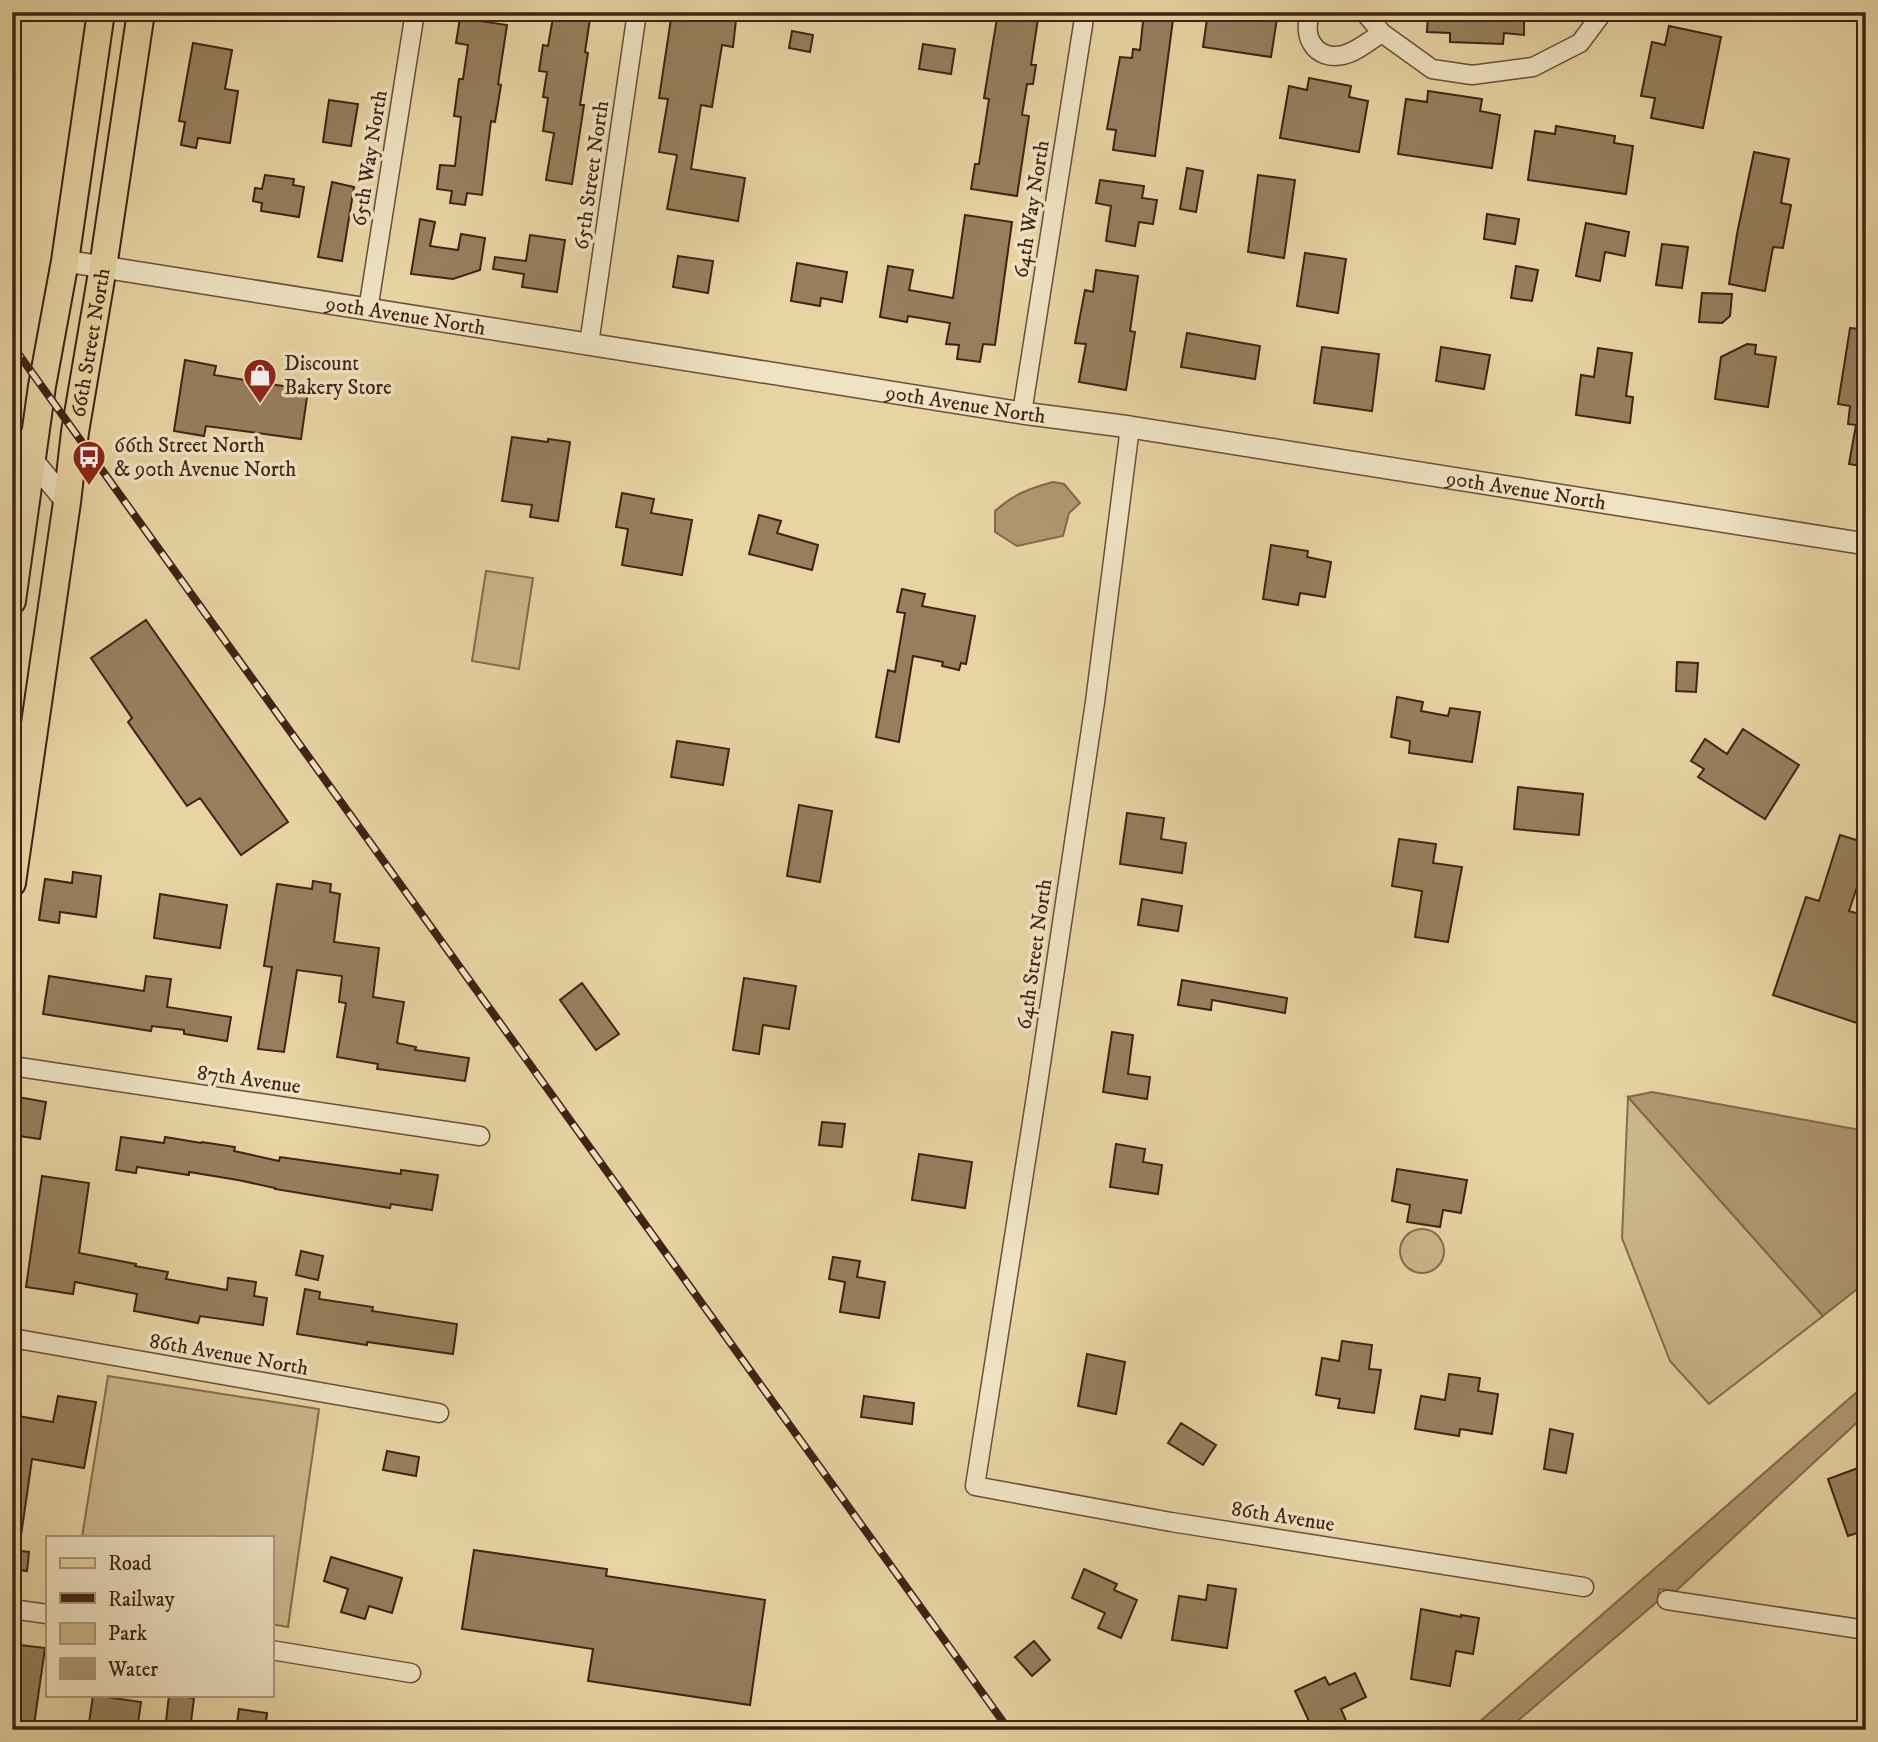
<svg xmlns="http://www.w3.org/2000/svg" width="1878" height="1742" font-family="'IM FELL DW Pica',serif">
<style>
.green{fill:#cbb68a;stroke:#866c4f;stroke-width:2}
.water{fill:#af9772;stroke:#83684c;stroke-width:2}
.building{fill:#977f5e;stroke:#412214;stroke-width:2}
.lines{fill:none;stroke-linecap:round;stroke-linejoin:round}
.minor-casing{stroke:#6a4e38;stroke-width:21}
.tertiary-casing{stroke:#6a4e38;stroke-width:24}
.primary-casing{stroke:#412214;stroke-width:30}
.minor{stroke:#efe3c3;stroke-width:18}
.tertiary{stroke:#efe3c3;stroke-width:21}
.primary{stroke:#e7d4a2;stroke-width:26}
.rail-casing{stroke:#412214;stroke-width:8}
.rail{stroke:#efe3c3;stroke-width:5;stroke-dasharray:16;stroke-linecap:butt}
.labels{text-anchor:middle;stroke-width:7;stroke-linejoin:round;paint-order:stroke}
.street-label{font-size:21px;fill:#412214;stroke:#efe3c3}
.poi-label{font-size:21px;fill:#412214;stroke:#efe3c3;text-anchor:start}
</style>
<rect width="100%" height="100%" fill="#e7d4a2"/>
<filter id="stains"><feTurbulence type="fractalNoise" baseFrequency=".00286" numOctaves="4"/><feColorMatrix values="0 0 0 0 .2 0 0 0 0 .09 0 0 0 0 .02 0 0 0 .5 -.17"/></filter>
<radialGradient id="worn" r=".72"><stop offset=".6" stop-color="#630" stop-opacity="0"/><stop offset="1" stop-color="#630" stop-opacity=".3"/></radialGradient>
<!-- green -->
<path class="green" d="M486,571L533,578L519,669L472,661Z
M1628,1097L1823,1316L1709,1404L1670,1361L1622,1238Z
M1400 1251a22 22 0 1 1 44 0a22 22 0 1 1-44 0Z
M108,1376L319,1409L288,1627L271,1624V1537H82Z"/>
<!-- water -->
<path class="water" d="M1053,482L1064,484L1080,503L1069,513L1063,536L1017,546L995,532V511C1014,494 1028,489 1053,482Z
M1652,1092L1866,1131V1282L1823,1316L1628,1097Z
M1866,1384V1414L1676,1591L1659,1589L1658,1601L1507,1730H1470Z"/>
<!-- building -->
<path class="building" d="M554,12H591L585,52L588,53L580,105H584L572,184L546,180L554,133L543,131L548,98L543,97L547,72L539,71L543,45L548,46Z
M672,12H684L736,20L733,47L722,45L712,107L701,105L691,169L745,178L738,221L667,209L677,155L659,152L668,99L659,98Z
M998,12H1039L1031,65H1036L1033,84H1027L1022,115L1029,116L1017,196L971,189L975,164H979L989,99L984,98Z
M1144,12H1174L1155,156L1113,150L1116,130L1107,129L1120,57L1132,58L1133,49L1140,50Z
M1208,12H1278L1271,57L1203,47Z
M1428,12H1524V35L1504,33L1503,44L1450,42V33L1427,32Z
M460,18L507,25L498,84L501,85L495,122L491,121L482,195L467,193L465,205L450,203L452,191L437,189L440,165L455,166L461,117L454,116L459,79H463L468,45L456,43Z
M1669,26L1721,37L1703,128L1651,118L1655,98L1641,96L1652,42L1665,45Z
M792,31L813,35L810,52L789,48Z
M193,43L232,50L225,89L238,91L230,143L198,138L196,148L181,145L185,122L179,121Z
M923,44L955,49L951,74L919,69Z
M1309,78L1351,86L1349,97L1368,101L1359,152L1280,138L1289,86L1307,90Z
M1428,91L1482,99L1480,111L1500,115L1492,168L1398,154L1406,99L1427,102Z
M329,100L358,104L351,146L323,142Z
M1556,126L1615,136L1614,143L1633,146L1626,194L1528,180L1535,131L1555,134Z
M1754,152L1789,159L1781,203L1791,205L1783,248L1773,247L1765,291L1729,284L1737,234Z
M1187,168L1203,171L1196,212L1180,209Z
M265,175L294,179L293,185L304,187L299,217L261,211L262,203L253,201L255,188L262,189Z
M1258,175L1295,180L1284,258L1248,252Z
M1100,180L1144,186L1142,198L1157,200L1153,224L1139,222L1135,246L1106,241L1111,206L1096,203Z
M332,182L354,187L342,261L318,257Z
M1487,214L1519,219L1515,244L1484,239Z
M965,215L1012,222L995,345L983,344L980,362L957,359L959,345L946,344L950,323L908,316L907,322L880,317L888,266L913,270L909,290L953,298Z
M420,219L435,222L430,246L458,250L461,234L485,238L480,270L453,279L411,274Z
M1586,223L1629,232L1625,256L1605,252L1600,281L1576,276Z
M530,235L565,240L557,292L522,287L524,274L493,269L495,257L526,261Z
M1662,244L1688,247L1682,288L1656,285Z
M1305,253L1346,259L1338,313L1297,306Z
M678,256L713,261L708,293L673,287Z
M797,263L847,272L842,302L821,298L820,306L791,301Z
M1516,266L1538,270L1532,301L1511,298Z
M1096,270L1138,276L1130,331L1135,332L1126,390L1079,382L1086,344L1075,343L1085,290L1093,292Z
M1702,293L1732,294L1730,316L1722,323L1699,322Z
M1850,328L1866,330V467L1849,464L1856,425L1848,424L1850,406L1838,404Z
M1187,333L1260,346L1255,379L1181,367Z
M1747,344L1756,345L1755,354L1776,357L1768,407L1715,399L1721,357Z
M1322,347L1379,354L1372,411L1314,403Z
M1441,347L1490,355L1484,389L1436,381Z
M1598,348L1632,353L1626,396L1633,397L1630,423L1576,415L1581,375L1594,377Z
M185,360L216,366L214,375L308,390L301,439L206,426L204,436L174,431Z
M512,437L548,442V439L570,442L558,521L530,517L532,505L502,501Z
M622,493L654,499L651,513L692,520L682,575L622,565L628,529L616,527Z
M759,515L781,521L777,533L818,545L812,570L749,554Z
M1271,545L1308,551L1307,557L1331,562L1325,597L1300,593L1298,605L1263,599Z
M902,589L925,594L922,606L975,616L966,664L961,663L959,670L942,666L943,662L913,656L899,742L876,737L888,670L895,672L905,613L897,612Z
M146,620L288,822L241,855L200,798L187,806L128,722L132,718L91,658Z
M1677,662L1698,663L1696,692L1676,691Z
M1397,697L1423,702L1421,711L1448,716L1450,708L1480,712L1472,762L1409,753L1410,741L1391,737Z
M1743,729L1799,765L1765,819L1698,777L1704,769L1691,761L1705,739L1727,754Z
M677,741L729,749L723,785L671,777Z
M1518,787L1583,794L1579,835L1514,829Z
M799,805L832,811L820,882L787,876Z
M1127,813L1164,818L1161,839L1186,843L1182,873L1120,864Z
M1840,835L1866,843V860L1849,911L1866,916V1026L1773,995L1806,897L1819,901Z
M1399,839L1436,844L1433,863L1462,867L1448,942L1415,937L1422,891L1392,886Z
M73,872L101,876L96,917L60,912L59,923L39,920L45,879L72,883Z
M313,881L331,884L330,892L340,894L334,942L379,948L373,997L404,1002L397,1043L416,1047L415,1050L469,1058L465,1081L377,1069L378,1064L337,1057L346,1003L339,1002L342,976L297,970L284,1052L258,1049L272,967L264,966L277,884L312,889Z
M160,894L227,905L220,948L154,938Z
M1142,899L1182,906L1178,931L1138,925Z
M49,976L144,991L146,976L171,979L167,1007L231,1017L227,1041L184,1034V1030L152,1026L151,1031L43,1014Z
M744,978L796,986L789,1029L763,1025L759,1054L733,1050Z
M1182,980L1287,998L1285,1013L1212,1000L1211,1010L1178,1005Z
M582,983L619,1034L596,1050L560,1000Z
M1112,1032L1133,1035L1128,1074L1150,1077L1147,1099L1103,1092Z
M18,1097L46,1102L40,1139L12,1135Z
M822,1122L845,1124L842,1147L819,1145Z
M121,1137L164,1143L165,1137L201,1143L202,1142L235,1147L234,1151L279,1161L280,1157L401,1174V1170L438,1175L432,1210L391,1204L390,1208L275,1189V1188L238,1180L189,1172V1175L137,1167L136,1173L116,1170Z
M1116,1144L1145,1149L1143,1162L1162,1165L1158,1194L1110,1187Z
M919,1154L972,1162L965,1208L912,1200Z
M1397,1169L1467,1180L1461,1213L1443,1210L1440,1227L1407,1222L1410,1205L1392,1201Z
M42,1176L89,1183L79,1253L136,1264L135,1266L168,1272L166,1279L227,1290L228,1278L256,1282L254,1296L267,1298L263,1325L200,1316L198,1323L134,1311L137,1294L75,1282L73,1294L26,1287Z
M301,1251L323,1256L318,1280L296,1275Z
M833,1257L860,1261L857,1277L885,1282L879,1318L840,1312L845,1282L829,1279Z
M305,1289L320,1292L319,1299L373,1307L372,1311L457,1324L453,1354L367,1342V1345L297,1334Z
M1342,1341L1372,1345L1369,1369L1381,1370L1374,1413L1338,1408L1340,1399L1316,1395L1322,1358L1339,1361Z
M1087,1354L1125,1362L1116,1414L1078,1406Z
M1449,1374L1480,1378L1478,1391L1498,1394L1492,1434L1460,1429L1459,1436L1415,1429L1421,1396L1445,1400Z
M58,1396L96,1402L84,1468L32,1459L21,1536L12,1535V1415L53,1422Z
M864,1396L914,1403L912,1424L861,1417Z
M1181,1423L1216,1445L1203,1465L1168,1443Z
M1550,1429L1573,1434L1566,1473L1544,1469Z
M387,1451L419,1457L416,1476L383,1470Z
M1866,1465V1530L1848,1536L1828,1479Z
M12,1550L29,1552L27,1571L12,1569Z
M474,1550L607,1569L606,1576L765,1600L750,1705L588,1681L593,1649L462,1629Z
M331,1557L402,1578L392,1613L369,1606L365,1619L341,1612L348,1589L324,1581Z
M1084,1569L1117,1584L1114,1590L1137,1600L1121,1638L1098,1628L1105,1613L1072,1598Z
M1208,1585L1236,1589L1227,1648L1172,1640L1179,1596L1206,1600Z
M1421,1609L1461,1617V1615L1479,1618L1473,1654L1456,1651L1450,1686L1411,1679Z
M1034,1641L1050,1660L1032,1676L1015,1657Z
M12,1644L45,1648L34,1725L12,1722Z
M1355,1673L1366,1697L1341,1709L1350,1730H1313L1295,1691L1325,1677L1329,1685Z
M93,1695L141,1702L137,1730H88Z
M169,1695L194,1698L190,1730H165Z
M239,1709L267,1713L265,1730H236Z"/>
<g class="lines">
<defs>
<path id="minor" d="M1311,12C1301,36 1315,61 1343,55C1357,52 1370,40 1382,33
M1364,12L1382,33L1432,69L1472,75L1533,67L1580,43L1603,12
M368,310L415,12
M589,344L637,12
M1022,413L1085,12
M1130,427L1095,702L1037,1090L975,1486L1171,1522L1584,1587
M12,1066L480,1136
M12,1338L439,1413
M1667,1600L1866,1630
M12,1609L47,1614
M271,1650L411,1673"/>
<g id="tertiary">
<path id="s1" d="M65,261L1022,413L1130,427L1866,544"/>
<path d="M12,433L32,460L67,502"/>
</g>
<g id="primary">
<path d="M12,601L42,386L65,261L101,12"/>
<path id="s2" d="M12,883L67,502L75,432L103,267L141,12"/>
</g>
</defs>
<!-- minor casing -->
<use href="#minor" class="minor-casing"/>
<!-- tertiary casing -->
<use href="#tertiary" class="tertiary-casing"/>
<!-- primary casing -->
<use href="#primary" class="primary-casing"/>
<!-- minor -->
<use href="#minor" class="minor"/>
<!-- tertiary -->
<use href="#tertiary" class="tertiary"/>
<!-- primary -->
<use href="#primary" class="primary"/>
<defs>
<path id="rail" d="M12,345L1009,1730"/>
</defs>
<!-- rail casing -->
<use href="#rail" class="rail-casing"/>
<!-- rail -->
<use href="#rail" class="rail"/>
</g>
<!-- icons -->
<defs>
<symbol id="shop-pin" viewBox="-11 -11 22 30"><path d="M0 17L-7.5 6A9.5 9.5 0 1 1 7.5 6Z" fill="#8f2418" stroke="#efe3c3"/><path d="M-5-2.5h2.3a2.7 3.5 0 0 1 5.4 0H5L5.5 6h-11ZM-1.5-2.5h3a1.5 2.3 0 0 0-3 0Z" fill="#fff"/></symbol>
<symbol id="bus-pin" viewBox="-11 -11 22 30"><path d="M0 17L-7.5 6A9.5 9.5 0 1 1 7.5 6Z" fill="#8f2418" stroke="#efe3c3"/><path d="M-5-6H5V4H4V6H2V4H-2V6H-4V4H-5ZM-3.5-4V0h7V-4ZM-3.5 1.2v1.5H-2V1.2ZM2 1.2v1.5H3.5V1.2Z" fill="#fff"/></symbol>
</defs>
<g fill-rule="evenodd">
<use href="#shop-pin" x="241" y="356" width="38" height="52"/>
<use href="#bus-pin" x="70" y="438" width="38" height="52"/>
</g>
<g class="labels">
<!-- street labels -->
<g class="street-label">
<text transform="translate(369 158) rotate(-81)" y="7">65th Way North</text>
<text transform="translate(591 175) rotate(-82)" y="7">65th Street North</text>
<text transform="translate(1031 209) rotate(-81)" y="7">64th Way North</text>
<text dy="7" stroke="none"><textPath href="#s1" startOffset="345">90th Avenue North</textPath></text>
<text dy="7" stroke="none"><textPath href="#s2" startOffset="546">66th Street North</textPath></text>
<text dy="7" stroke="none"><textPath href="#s1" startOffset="912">90th Avenue North</textPath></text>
<text dy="7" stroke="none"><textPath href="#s1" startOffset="1479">90th Avenue North</textPath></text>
<text transform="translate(1034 954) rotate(-82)" y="7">64th Street North</text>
<text transform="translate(249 1079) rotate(8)" y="7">87th Avenue</text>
<text transform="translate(229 1354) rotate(10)" y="7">86th Avenue North</text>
<text transform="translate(1283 1516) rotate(9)" y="7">86th Avenue</text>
</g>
<!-- poi labels -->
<g class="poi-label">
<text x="284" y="370">Discount<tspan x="284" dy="24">Bakery Store</tspan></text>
<text x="114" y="452">66th Street North<tspan x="114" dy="24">&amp; 90th Avenue North</tspan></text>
</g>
</g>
<!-- margin -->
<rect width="1878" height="1742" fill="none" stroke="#e7d4a2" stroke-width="42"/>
<rect x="14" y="14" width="1850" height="1714" fill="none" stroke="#412214" stroke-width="3.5"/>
<rect x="21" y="21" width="1836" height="1700" fill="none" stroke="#412214" stroke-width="2"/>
<!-- legend -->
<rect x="46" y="1536" width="228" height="161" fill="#efe3c3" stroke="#a9967d" stroke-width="2"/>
<rect x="60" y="1558" width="35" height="10" fill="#e7d4a2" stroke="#a9967d" stroke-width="2"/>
<text x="108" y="1570" font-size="21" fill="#412214">Road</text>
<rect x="60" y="1593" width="35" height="10" fill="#412214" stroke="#a9967d" stroke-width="2"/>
<text x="108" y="1606" font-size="21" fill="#412214">Railway</text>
<rect x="60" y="1623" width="35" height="21" fill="#cbb68a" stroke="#a9967d" stroke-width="2"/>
<text x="108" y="1640" font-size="21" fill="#412214">Park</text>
<rect x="60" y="1658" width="35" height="21" fill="#af9772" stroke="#a9967d" stroke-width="2"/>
<text x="108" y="1676" font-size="21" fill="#412214">Water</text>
<rect width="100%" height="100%" filter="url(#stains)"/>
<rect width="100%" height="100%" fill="url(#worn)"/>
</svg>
